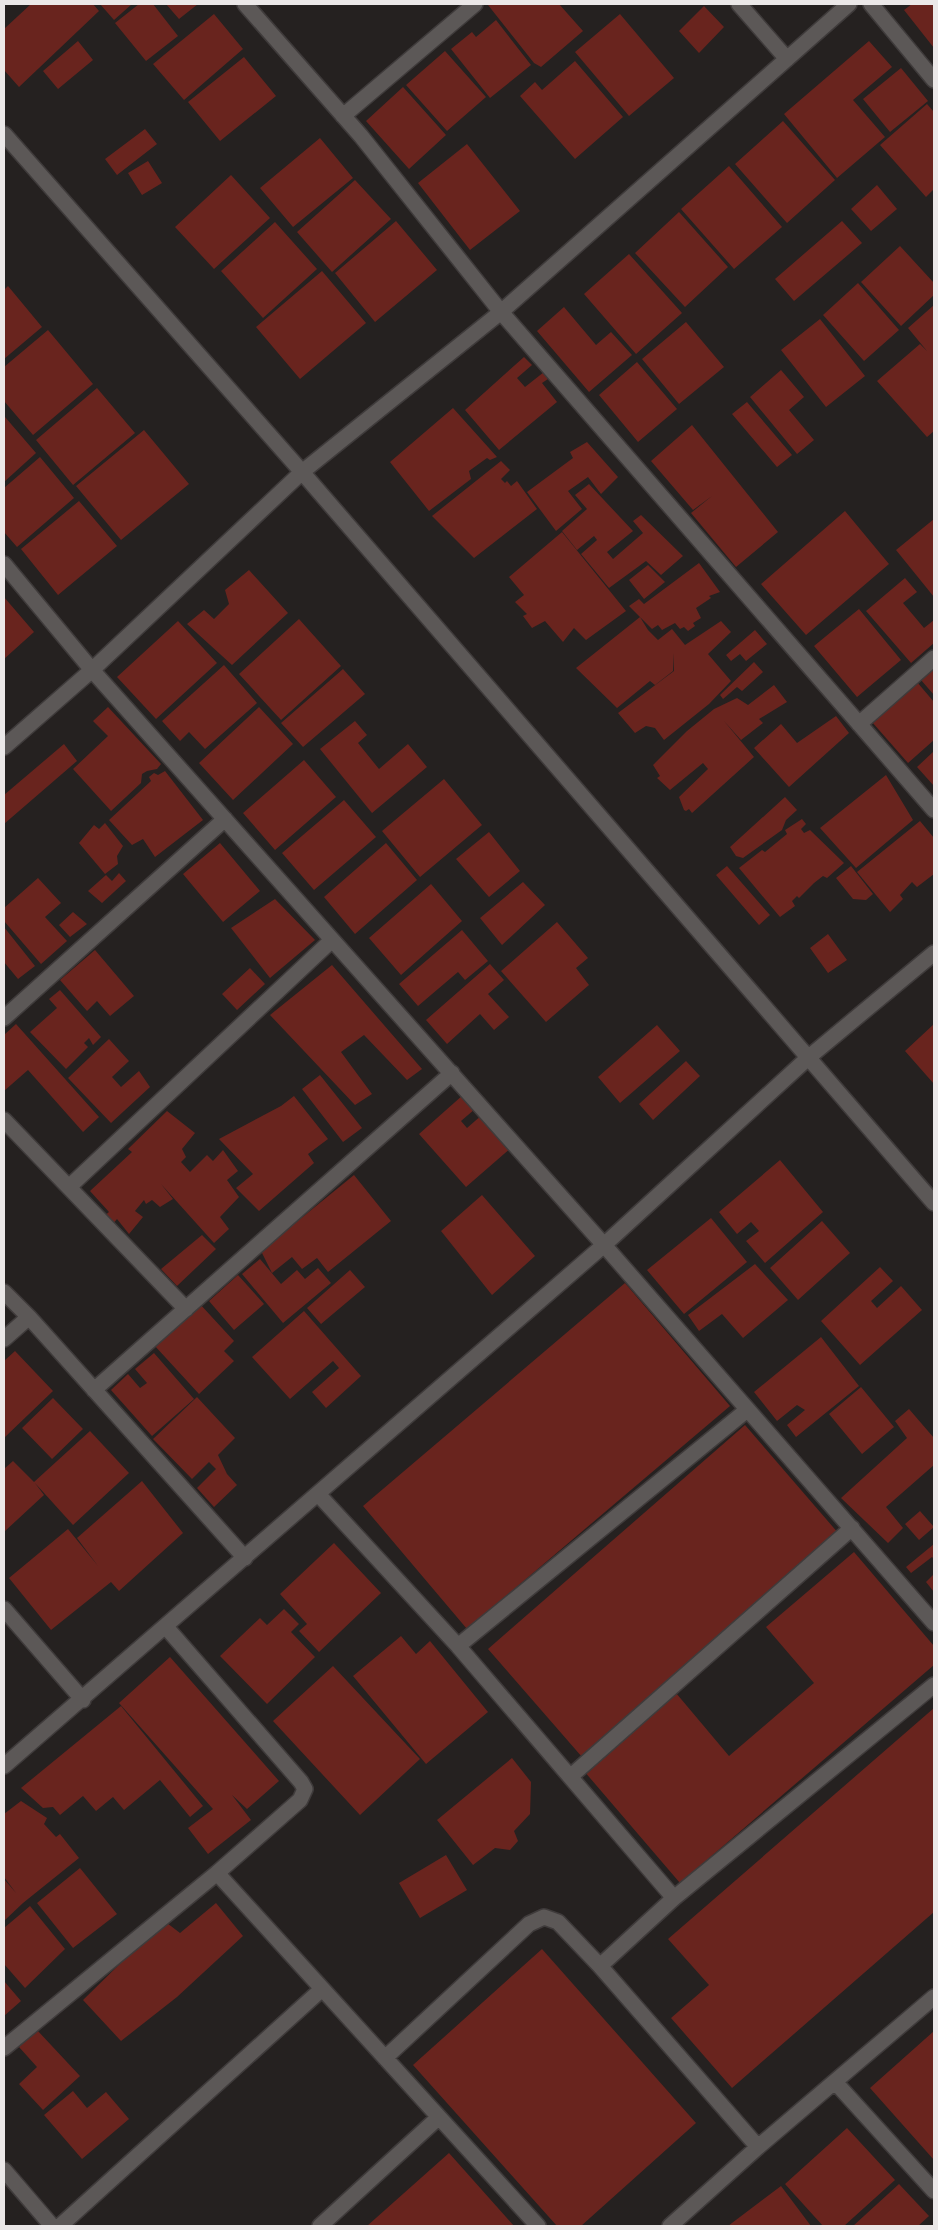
<svg xmlns="http://www.w3.org/2000/svg" width="938" height="2230" font-family="'Open Sans',sans-serif">
<style>
.building{fill:#69241e}
.lines{fill:none;stroke-linecap:round;stroke-linejoin:round}
.street-casing{stroke:#3f3b3b;stroke-width:18}
.street{stroke:#5c5857;stroke-width:15}
</style>
<rect width="100%" height="100%" fill="#252120"/>
<!-- building -->
<path class="building" d="M31,4H93L99,11L19,87L4,70V29Z
M100,4H132L114,20Z
M139,4H153L178,36L146,61L115,23Z
M166,4H198L179,19Z
M489,4H559L583,31L541,67L534,63L488,5Z
M912,4H934V48L904,10Z
M704,6L724,27L699,53L679,31Z
M214,14L243,49L184,100L153,64Z
M620,14L674,78L629,116L575,52Z
M496,20L531,65L490,98L451,49L472,32L476,37Z
M78,41L93,60L58,89L43,71Z
M869,41L892,67L853,100L885,137L837,178L784,114Z
M445,51L486,97L447,131L406,85Z
M244,57L276,96L220,141L188,102Z
M575,61L623,117L575,159L520,96L535,82L542,90Z
M901,68L928,101L890,132L863,99Z
M403,87L446,135L409,169L366,121Z
M927,104L934,112V189L926,197L880,145Z
M783,121L835,180L787,223L735,164Z
M145,129L157,144L117,175L105,159Z
M320,138L353,178L293,227L260,188Z
M467,144L520,211L470,250L418,183Z
M148,161L162,183L142,195L128,173Z
M729,166L782,227L734,269L681,209Z
M231,175L270,218L214,269L175,227Z
M355,180L391,219L332,272L297,232Z
M877,185L897,209L871,231L851,209Z
M679,212L728,267L685,307L635,253Z
M396,221L437,270L375,322L335,273Z
M842,221L862,243L794,301L775,279Z
M275,222L317,269L263,318L221,271Z
M900,246L934,283V295L901,326L861,282Z
M629,254L682,313L636,354L584,294Z
M322,271L366,323L300,379L256,327Z
M858,283L899,330L864,361L823,315Z
M8,286L42,327L4,359V290Z
M934,305V431L927,437L877,381L920,344L927,351L908,328Z
M564,307L596,345L611,332L632,355L589,392L537,331Z
M820,319L865,376L826,407L781,350Z
M686,322L724,367L679,404L642,359Z
M48,330L93,384L33,435L4,401V367Z
M524,357L532,365L517,378L525,387L544,372L548,379L542,383L557,402L499,450L465,410Z
M637,362L677,409L638,442L599,395Z
M781,370L804,397L789,410L814,440L797,454L750,397Z
M97,388L135,433L73,485L36,440Z
M747,402L792,455L777,467L732,414Z
M453,408L497,457L490,460L487,458L469,471L471,479L429,511L390,462Z
M5,417L36,453L4,482V418Z
M692,425L778,532L736,567L691,513L712,496L693,510L651,461Z
M144,430L189,484L121,540L76,486Z
M587,442L618,477L601,494L588,477L568,491L582,509L556,531L527,492L573,458L570,452Z
M40,457L74,498L17,547L4,532V488Z
M501,461L510,470L501,479L505,483L507,481L511,486L517,481L537,509L474,558L432,516Z
M589,484L633,531L607,552L613,559L643,533L633,521L641,515L683,556L661,575L646,561L609,588L581,554L597,540L594,536L577,550L562,531L587,509L575,495Z
M79,501L117,546L58,595L21,549Z
M845,511L889,564L806,635L761,584Z
M934,519V597L896,550Z
M562,532L626,611L586,640L574,628L563,642L545,621L532,628L523,616L527,614L515,602L524,595L509,577Z
M699,563L720,592L709,596L711,598L696,608L701,618L693,623L695,626L688,631L684,627L680,629L675,623L662,630L658,625L652,629L629,606L639,599L644,604Z
M648,565L665,582L644,599L629,580Z
M249,570L288,613L232,665L187,624L204,610L214,619L229,604L225,590Z
M905,578L917,592L903,603L924,628L934,620V643L911,663L866,611Z
M4,597L34,632L4,659Z
M859,609L901,660L857,697L814,646Z
M640,617L648,630L658,640L672,629L685,645L721,621L731,632L708,654L731,681L709,704L664,740L655,728L646,726L635,733L618,713L674,671L673,653V671L655,685L650,681L617,708L576,668Z
M299,619L341,666L281,720L239,674Z
M178,621L217,663L156,719L117,677Z
M755,630L767,644L746,661L740,654L731,661L726,655Z
M754,662L763,672L742,691L737,687L723,699L720,695Z
M224,665L257,703L205,749L189,732L180,741L162,721Z
M934,667V695L921,680Z
M343,669L365,694L303,747L281,723Z
M917,682L934,702V740L908,763L872,722Z
M774,685L787,702L759,719L763,723L741,740L724,721L754,757L692,813L689,809L686,811L684,810L679,797L708,769L703,763L670,790L657,778L660,776L653,765L687,731L714,709L737,698L748,705Z
M108,707L161,764L157,769L147,771L142,774L141,783L111,811L73,769L108,736L93,721Z
M259,707L293,744L233,800L199,763Z
M836,716L849,733L789,787L754,748L781,724L797,743Z
M355,721L367,735L358,743L379,769L408,744L427,767L372,813L320,749Z
M64,744L77,761L4,824V795Z
M934,751V786L917,767Z
M304,760L336,797L275,850L243,813Z
M165,771L203,820L155,857L143,839L132,845L109,820L151,781L149,777L154,773L158,775Z
M886,775L913,820L856,868L820,828Z
M444,779L482,825L420,877L382,831Z
M785,797L797,810L786,820L782,830L743,858L736,856L730,847Z
M344,800L376,837L314,890L282,853Z
M802,819L806,824L801,829L804,833L810,830L844,863L827,878L823,876L814,883L799,898L797,896L792,901L795,906L780,917L739,868L762,850L765,852L787,834L785,830Z
M920,821L934,838V874L917,887L912,882L900,895L903,899L890,912L857,872Z
M105,823L123,846L117,856L118,864L105,874L79,843L94,825L99,829Z
M489,832L520,871L489,897L456,859Z
M220,843L260,891L223,922L183,874Z
M386,843L417,880L355,934L324,897Z
M727,866L770,915L759,925L716,875Z
M851,866L873,894L866,900L853,899L836,878Z
M119,873L126,881L102,903L88,891L106,875L112,881Z
M38,878L61,903L45,917L67,941L41,964L4,921V908Z
M523,882L545,905L502,945L480,918Z
M431,884L462,921L401,975L369,938Z
M275,899L315,940L270,978L231,928Z
M73,912L87,924L70,937L59,925Z
M557,922L588,958L576,968L589,985L546,1022L501,971Z
M4,927L35,966L18,979L4,962Z
M462,930L488,961L465,980L458,972L418,1006L399,984Z
M828,934L847,960L828,973L810,948Z
M95,950L134,996L110,1016L97,1001L87,1011L60,980Z
M490,964L504,980L488,994L509,1017L494,1030L480,1014L447,1044L426,1020Z
M332,965L422,1069L407,1080L364,1035L341,1052L372,1094L355,1105L270,1015Z
M250,968L265,984L237,1010L222,994Z
M60,990L101,1037L93,1045L89,1038L84,1043L88,1047L66,1069L30,1032L57,1008L49,999Z
M16,1024L99,1117L83,1132L28,1070L4,1091V1035Z
M934,1024V1084L905,1051Z
M657,1025L680,1051L620,1103L598,1077Z
M109,1039L129,1061L112,1077L121,1087L139,1071L150,1087L111,1123L68,1078Z
M686,1061L700,1076L653,1120L639,1104Z
M320,1075L362,1128L343,1142L302,1089Z
M463,1095L475,1109L461,1121L467,1128L483,1114L512,1147L466,1187L419,1134Z
M294,1096L328,1139L308,1154L314,1163L259,1211L236,1188L253,1174L219,1139L281,1106Z
M167,1111L195,1133L182,1149L186,1157L181,1162L190,1172L207,1155L213,1161L223,1150L238,1171L227,1180L239,1197L220,1217L229,1229L214,1243L161,1184L173,1199L160,1207L152,1200L146,1204L144,1200L135,1211L143,1217L129,1234L117,1219L112,1225L103,1217L109,1212L90,1191L132,1152L128,1149Z
M780,1160L823,1212L765,1263L746,1241L759,1231L751,1222L737,1234L719,1212Z
M354,1175L391,1221L328,1272L317,1258L302,1269L292,1257L272,1273L261,1251Z
M482,1195L535,1256L492,1295L441,1231Z
M711,1218L747,1262L684,1314L647,1270Z
M822,1221L850,1253L798,1300L770,1268Z
M202,1235L216,1249L177,1286L161,1269Z
M260,1259L281,1284L297,1270L305,1279L318,1268L331,1283L283,1323L242,1274Z
M755,1264L788,1300L743,1338L722,1314L699,1331L688,1315Z
M880,1267L893,1281L871,1301L877,1308L901,1286L922,1310L860,1365L821,1321Z
M350,1270L365,1287L321,1324L307,1308Z
M238,1275L264,1304L234,1330L209,1301Z
M625,1283L730,1406L467,1629L363,1506Z
M199,1303L234,1341L224,1351L234,1361L199,1394L154,1345Z
M304,1311L361,1376L326,1408L312,1392L339,1368L333,1361L290,1399L252,1357Z
M821,1337L859,1386L796,1437L787,1425L805,1410L797,1405L777,1421L754,1392Z
M15,1351L53,1391L4,1438V1361Z
M154,1353L194,1399L152,1436L111,1390L128,1374L140,1388L147,1383L135,1369Z
M861,1387L894,1427L862,1454L829,1414Z
M197,1397L235,1438L218,1455L227,1474L237,1485L214,1507L197,1488L216,1469L209,1462L192,1479L153,1439Z
M53,1398L83,1429L52,1459L22,1428Z
M909,1409L934,1438V1465L886,1507L903,1528L888,1543L841,1498L907,1438L895,1421Z
M745,1425L839,1534L582,1757L488,1649Z
M90,1431L129,1473L73,1525L35,1483L44,1495L4,1532V1469L13,1461L34,1482Z
M142,1481L183,1533L119,1591L111,1582L51,1630L9,1578L68,1529L98,1566L77,1538Z
M920,1511L934,1527L919,1540L905,1524Z
M334,1543L381,1593L319,1652L299,1631L307,1624L280,1594Z
M934,1544V1559L932,1557L911,1573L906,1567Z
M854,1552L934,1646V1665L680,1883L584,1771L676,1693L729,1756L814,1683L766,1627Z
M934,1574V1592L926,1582Z
M284,1609L299,1624L291,1632L315,1657L267,1704L220,1656L260,1618L267,1625Z
M401,1636L416,1654L430,1641L488,1712L426,1764L353,1676Z
M170,1657L279,1781L247,1809L232,1795L251,1820L208,1854L188,1828L213,1809L119,1703Z
M333,1666L420,1759L360,1815L273,1721Z
M121,1706L203,1806L190,1817L160,1780L124,1810L113,1797L96,1811L83,1796L60,1815L53,1807L43,1808L21,1788Z
M934,1708V1912L732,2088L671,2018L709,1985L668,1939Z
M512,1758L531,1782L530,1814L514,1831L518,1841L510,1850L495,1848L473,1865L437,1820Z
M21,1801L47,1818L44,1824L56,1837L60,1834L79,1858L23,1903L4,1921V1879L16,1893L4,1877V1814Z
M446,1855L467,1890L420,1918L399,1883Z
M80,1868L117,1914L73,1948L37,1903Z
M216,1903L243,1936L177,1997L121,2041L83,2000L134,1950L167,1923L180,1933Z
M30,1906L65,1949L25,1988L4,1964V1928Z
M542,1949L696,2123L581,2226H557L413,2065Z
M4,1981L21,2001L4,2016Z
M37,2030L80,2076L43,2110L19,2084L37,2067L19,2047Z
M934,2031V2160L870,2088Z
M73,2091L87,2108L106,2092L129,2119L82,2159L44,2115Z
M847,2128L895,2180L844,2226H823L785,2184Z
M449,2153L514,2226H367Z
M899,2184L929,2216L918,2226H853Z
M781,2186L811,2226H728Z"/>
<g class="lines">
<defs>
<path id="street" d="M245,4L361,136L501,312L934,810
M739,4L787,59
M871,4L934,80
M343,116L475,4
M4,134L302,472L934,1203
M4,564L92,670L604,1245L934,1623
M859,724L934,658
M4,747L92,670L302,472L501,312L849,4
M4,1018L225,819
M4,1120L186,1309
M70,1186L332,940
M4,1292L29,1317L245,1558
M4,1339L29,1317
M94,1390L452,1073
M318,1494L458,1646L674,1898
M4,1609L83,1700
M458,1646L747,1410
M4,1766L604,1245L809,1057L934,953
M571,1776L852,1528
M217,1873L538,2226
M600,1966L674,1898L934,1685
M4,2048L217,1873L300,1800L305,1789L301,1782L166,1627
M385,2058L529,1924L544,1917L558,1922L600,1966L758,2147
M836,2083L934,2191
M4,2170L52,2226
M60,2226L322,1989
M320,2226L439,2117
M670,2226L758,2147L934,1997"/>
</defs>
<!-- street casing -->
<use href="#street" class="street-casing"/>
<!-- street -->
<use href="#street" class="street"/>
</g>
<!-- border -->
<rect width="938" height="2230" fill="none" stroke="#ebe8e8" stroke-width="10"/>
</svg>
